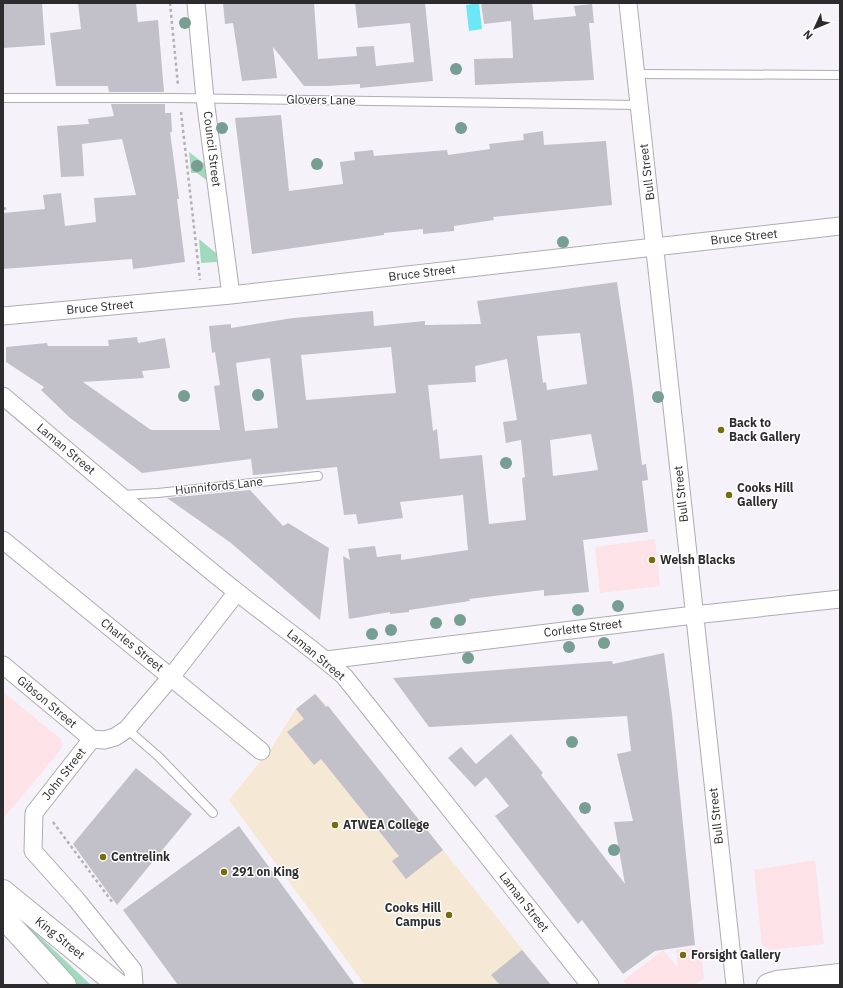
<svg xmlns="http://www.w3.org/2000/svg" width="843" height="988" font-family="'IBM Plex Sans',sans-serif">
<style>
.commercial{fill:#fde2e7}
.education{fill:#f5e8d4}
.green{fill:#a0d9bc}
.water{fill:#6be7f5}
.building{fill:#c2c0c8;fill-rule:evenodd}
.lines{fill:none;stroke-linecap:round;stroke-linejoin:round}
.lane-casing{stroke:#afabb2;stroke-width:10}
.street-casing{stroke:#afabb2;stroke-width:19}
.secondary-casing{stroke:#afabb2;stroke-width:24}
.path{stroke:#b3b0b6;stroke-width:2.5;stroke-dasharray:3 3;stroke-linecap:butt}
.lane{stroke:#fff;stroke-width:8}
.street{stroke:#fff;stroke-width:17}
.secondary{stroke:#fff;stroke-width:22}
.tree{fill:#769e92}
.poi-dot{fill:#746e0d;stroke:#fff;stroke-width:1.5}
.labels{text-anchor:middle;stroke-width:3;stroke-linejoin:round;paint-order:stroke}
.street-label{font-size:12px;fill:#2c2b2e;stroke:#fff}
.poi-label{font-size:12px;font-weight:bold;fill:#2c2b2e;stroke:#fff;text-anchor:start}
</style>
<rect width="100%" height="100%" fill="#f6f2fa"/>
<!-- commercial -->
<path class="commercial" d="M655,539L660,586L600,593L595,547Z
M3,692L61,739L62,748L3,819Z
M815,860L824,944L769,950L762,945L754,870Z
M701,947L704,979L693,985H627L623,981L663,950L678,968L676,950Z"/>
<!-- education -->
<path class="education" d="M315,694L328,706L551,985H365L229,800L272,747L296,709Z"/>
<!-- green -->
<path class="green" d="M189,152L206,165L209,182L197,173H191Z
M199,239L216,253L217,262L201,263Z
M3,902L91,985H74L3,909Z"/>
<!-- water -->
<path class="water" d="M479,3L482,29L469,31L466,5Z"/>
<!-- building -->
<path class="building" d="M3,3H42L45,45L3,48Z
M78,3H136L138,22L158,20L164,92H109L108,86H56L50,33L81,29Z
M223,3H314L318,59L357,56L356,47L374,46L376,66L414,62L410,23L358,28L355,3H425L433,81L360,88V84L327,86H304L273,47L277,78L242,81L233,23L225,24Z
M481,3H532L534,20L576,16L574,6L592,4L594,23H589L594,80L475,85L474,59L513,58L511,21L484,24Z
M111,104H165V113H171L172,132H170L179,199H177L185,262L133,269L132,259L3,269V213L45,209L43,195L61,193L65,226L96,222L94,198L136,195L122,139L82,144L84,176L61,177L57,126L89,124L88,119L114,116Z
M281,115L289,191L343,184L340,162L355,160L354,152L373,150L374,156L447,150L448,155L490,149L489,144L524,140L523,134L543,131L544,145L606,141L612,205L493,217L494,220L454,226V231L423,234V229L384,233V235L252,254L235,118Z
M617,282L632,383L642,465L646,464L648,480L642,481L648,532L583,540L589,592L544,596V590L469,599L470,601L409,610V612L390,614V612L349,619L343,556L350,560L348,549L375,546L377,557L401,554V560L468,550L463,495L400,502L403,518L358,524L356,514L344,515L337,467L253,475L251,459L142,473L69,417L41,390L44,387L6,362V347L47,343L48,346H109L108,340L137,337L138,343L165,338L170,368L142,371L144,378L83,382L151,430H220L214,386L220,385L215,352L212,353L209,326L231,324V328L293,318L373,311L374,326L425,321V325L481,324L477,301ZM580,333L587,384L547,390L546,382L543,383L537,336ZM391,347L396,393L306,400L301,355ZM270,358L278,428L245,431L236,363ZM507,359L517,420L503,422L506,443L521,440L525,477L522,478L526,520L489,524L482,455L440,459L437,429L433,431L428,385L476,382L475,366ZM591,434L598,470L553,476L550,440Z
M250,490L283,526L288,523L329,548L320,620L231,543L167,498Z
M664,653L672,714L695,945L655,951L623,974L582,920L578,924L495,816L509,806L486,777L475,787L448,758L461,747L476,764L511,734L543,773L541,775L625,884L614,822L633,821L617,754L631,751L627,716L429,727L393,678L612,661L613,664Z
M315,694L326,707L328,706L443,850L406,879L392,861L399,856L321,759L314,765L287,732L304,719L296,709Z
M136,768L192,814L117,905L73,844Z
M239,826L355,985H178L123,910Z
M522,950L551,985H500L491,975Z"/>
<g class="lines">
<defs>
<path id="lane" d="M636,74L840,75
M3,98H172L639,105
M122,495L158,493L318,476
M127,729L159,757L213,813"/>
<path id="street" d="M196,3L205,99L231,295
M628,3L735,985
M3,316L231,295L840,226
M3,396C81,462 158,529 237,592C273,621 310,646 344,676L590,985
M3,540L261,751
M326,660L694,615L840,599
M3,665L92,739
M92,739L34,813L33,851L76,899L133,970L134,985
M92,739L104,740L115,737L127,729L171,677L237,592"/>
<path id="secondary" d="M3,891L118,985
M3,917L65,985
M768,985L777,982L840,975"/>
</defs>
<!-- lane casing -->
<use href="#lane" class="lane-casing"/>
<!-- street casing -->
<use href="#street" class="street-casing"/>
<!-- secondary casing -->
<use href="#secondary" class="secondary-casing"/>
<!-- path -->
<path class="path" d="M170,3L178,85
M181,112L200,280
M3,209L7,208
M53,822L113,903"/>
<!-- lane -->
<use href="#lane" class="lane"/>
<!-- street -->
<use href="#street" class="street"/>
<!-- secondary -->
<use href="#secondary" class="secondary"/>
</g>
<!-- trees -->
<g class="tree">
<circle cx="185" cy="23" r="6"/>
<circle cx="456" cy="69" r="6"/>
<circle cx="222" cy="128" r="6"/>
<circle cx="461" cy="128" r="6"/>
<circle cx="317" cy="164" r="6"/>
<circle cx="197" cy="166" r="6"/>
<circle cx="563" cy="242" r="6"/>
<circle cx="258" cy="395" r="6"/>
<circle cx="184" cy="396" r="6"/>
<circle cx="658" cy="397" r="6"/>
<circle cx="506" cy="463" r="6"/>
<circle cx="618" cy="606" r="6"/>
<circle cx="578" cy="610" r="6"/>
<circle cx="460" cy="620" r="6"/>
<circle cx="436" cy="623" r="6"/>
<circle cx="391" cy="630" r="6"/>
<circle cx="372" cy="634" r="6"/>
<circle cx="604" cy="643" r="6"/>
<circle cx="569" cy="647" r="6"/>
<circle cx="468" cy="658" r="6"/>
<circle cx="572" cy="742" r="6"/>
<circle cx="585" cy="808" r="6"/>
<circle cx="614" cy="850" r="6"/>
</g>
<!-- markers -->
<g class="poi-dot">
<circle cx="721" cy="430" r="4"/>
<circle cx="729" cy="495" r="4"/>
<circle cx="652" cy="560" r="4"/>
<circle cx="335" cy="825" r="4"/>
<circle cx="103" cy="857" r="4"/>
<circle cx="224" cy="872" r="4"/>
<circle cx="449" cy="915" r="4"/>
<circle cx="683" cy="955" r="4"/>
</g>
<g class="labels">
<!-- street labels -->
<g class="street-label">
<text transform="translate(321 100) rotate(1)" y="4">Glovers Lane</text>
<text transform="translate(212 149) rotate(83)" y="4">Council Street</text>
<text transform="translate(647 172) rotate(-97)" y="4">Bull Street</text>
<text transform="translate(744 237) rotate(-6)" y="4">Bruce Street</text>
<text transform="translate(422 273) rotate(-7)" y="4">Bruce Street</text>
<text transform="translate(100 307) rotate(-5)" y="4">Bruce Street</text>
<text transform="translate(66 449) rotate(40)" y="4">Laman Street</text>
<text transform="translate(219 486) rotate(-6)" y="4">Hunnifords Lane</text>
<text transform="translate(681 494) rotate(-96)" y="4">Bull Street</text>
<text transform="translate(583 628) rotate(-7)" y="4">Corlette Street</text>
<text transform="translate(132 645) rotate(39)" y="4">Charles Street</text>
<text transform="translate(316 655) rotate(40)" y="4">Laman Street</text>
<text transform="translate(47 702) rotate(40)" y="4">Gibson Street</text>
<text transform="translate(64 774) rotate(-52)" y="4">John Street</text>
<text transform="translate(716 816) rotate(-96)" y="4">Bull Street</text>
<text transform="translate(524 902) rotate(52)" y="4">Laman Street</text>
<text transform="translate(60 938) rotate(39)" y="4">King Street</text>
</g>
<!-- poi labels -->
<g class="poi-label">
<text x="729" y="427">Back to<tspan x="729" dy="14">Back Gallery</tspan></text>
<text x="737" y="492">Cooks Hill<tspan x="737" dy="14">Gallery</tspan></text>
<text x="660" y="564">Welsh Blacks</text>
<text x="343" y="829">ATWEA College</text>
<text x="111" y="861">Centrelink</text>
<text x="232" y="876">291 on King</text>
<text x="441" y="912" text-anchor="end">Cooks Hill<tspan x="441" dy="14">Campus</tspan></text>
<text x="691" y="959">Forsight Gallery</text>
</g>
</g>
<!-- border -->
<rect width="843" height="988" fill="none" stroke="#2c2b2e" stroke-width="8"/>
<!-- north arrow -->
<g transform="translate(815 28) rotate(226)" stroke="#ffffff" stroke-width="3" paint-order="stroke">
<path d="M0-3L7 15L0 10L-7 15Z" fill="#2c2b2e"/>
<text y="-6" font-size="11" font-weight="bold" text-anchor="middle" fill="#2c2b2e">N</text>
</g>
</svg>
